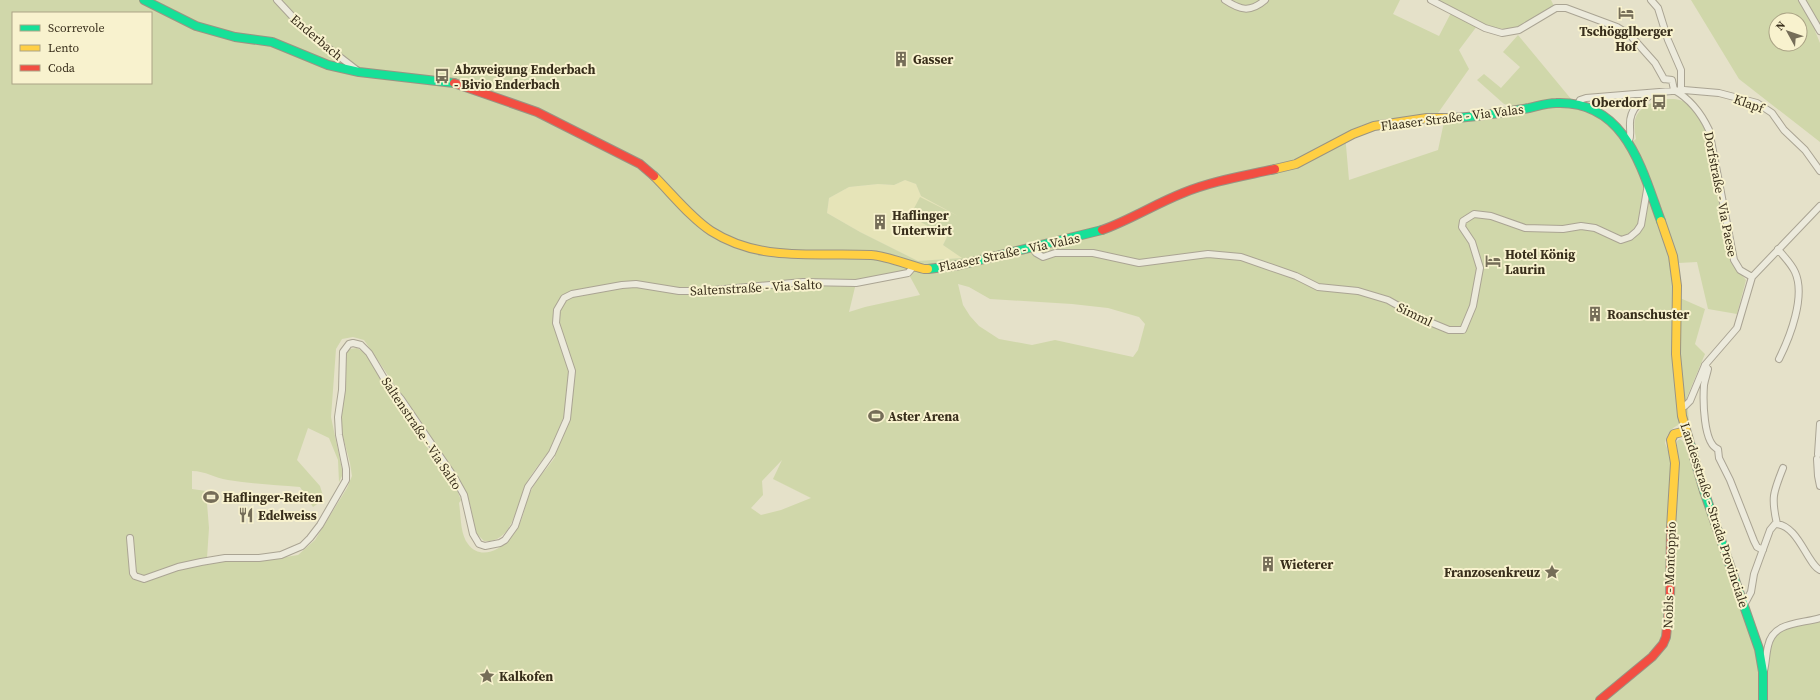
<svg xmlns="http://www.w3.org/2000/svg" width="1820" height="700" font-family="'Source Serif 4',serif">
<style>
.farmland{fill:#e6e4b8}
.green{fill:#d0d7aa;fill-rule:evenodd}
.lines{fill:none;stroke-linecap:round;stroke-linejoin:round}
.street-casing{stroke:#aaa493;stroke-width:8}
.fast-casing{stroke:#999483;stroke-width:10}
.slow-casing{stroke:#999483;stroke-width:10}
.jam-casing{stroke:#999483;stroke-width:10}
.street{stroke:#eceadc;stroke-width:6}
.fast{stroke:#16e098;stroke-width:8}
.slow{stroke:#ffcf43;stroke-width:8}
.jam{stroke:#f24e42;stroke-width:8}
.labels{text-anchor:middle;stroke-width:4;stroke-linejoin:round;paint-order:stroke}
.poi-label{font-size:13px;font-weight:bold;fill:#382e1b;stroke:#f8f2ce;text-anchor:start}
.street-label{font-size:13px;fill:#382e1b;stroke:#f8f2ce}
</style>
<rect width="100%" height="100%" fill="#e5e1c9"/>
<!-- farmland -->
<path class="farmland" d="M905,180L916,184L921,196L958,216L943,245L963,258L918,261L860,232L827,213L829,198L849,187L878,184L894,185Z"/>
<!-- green -->
<path class="green" d="M0,0H1400L1393,14L1439,36L1453,9L1427,0H1551L1554,6C1525,23 1513,38 1480,22L1459,50L1469,69L1438,113L1362,125L1345,134L1349,180L1438,150L1444,122L1511,115V106L1504,104L1477,80L1484,74L1501,88L1520,67L1503,52L1518,35L1581,111L1600,117L1613,127L1628,145L1636,139C1635,132 1633,123 1636,117C1642,101 1675,93 1688,104C1698,113 1703,126 1709,138L1733,265L1746,280L1737,314L1708,309L1697,262L1678,263L1680,298L1705,309L1695,344L1705,354L1687,397L1689,422C1677,423 1667,430 1665,443L1672,460L1666,543V593C1673,543 1680,491 1677,441L1680,439L1683,441L1689,457L1697,484L1739,598L1755,650L1770,648C1777,624 1799,625 1820,620V700H0ZM13,13H151V83H13ZM905,180L916,184L921,196L958,216L920,197L911,214L912,217L947,237L956,219L943,245L962,258L918,261L860,232L827,213L829,198L849,187L878,184L894,185ZM726,235L742,243L719,239ZM908,273L920,295L865,307L849,312L856,283ZM958,284L969,287L990,299L1072,304L1108,308L1139,317L1145,324L1138,350L1133,357L1055,340L1032,345L999,339L979,326L970,316L963,305ZM353,337L364,340L458,478L470,504L476,533L484,541C512,543 516,508 524,489C529,476 538,466 546,455L553,454L555,457C548,468 539,476 533,487C525,500 525,516 517,529C508,545 483,564 468,544C460,534 461,515 459,503L461,500L457,490L404,414L365,353L357,348L350,349L347,351L345,361V378L342,404V433L350,463L352,476L347,488L315,540L298,555L261,561L218,562L207,558L209,528L206,491L192,489V471C206,471 214,478 228,480C252,484 275,485 300,487L313,507L324,499L320,486L297,460L308,428L329,438L338,460L339,482L343,474L331,417L336,349L342,339ZM782,460L773,479L811,498L781,510L761,515L751,508L763,495L762,481Z
M1691,0H1820V27L1815,31L1820,43V142L1739,79ZM1776,20H1800V44H1776Z"/>
<g class="lines">
<defs>
<path id="street" d="M277,0L305,30L358,71
M1225,0C1240,10 1250,13 1265,0
M1431,0L1485,28L1502,33L1519,30L1556,8H1566L1617,27L1630,35L1655,63L1664,79
M1651,0L1658,8L1668,40L1681,70V90
M1802,0L1820,31
M1664,79L1672,80L1674,90
M1674,90C1690,99 1702,115 1709,130L1734,260L1740,270L1752,277
M1578,104L1580,100L1586,98L1684,90L1719,93L1757,103L1772,113L1784,130L1805,150L1820,171
M1629,141C1631,136 1630,132 1630,126C1629,109 1641,99 1656,93
M1032,247L1036,253L1043,257L1055,253H1093L1139,263L1208,254L1241,257L1296,276L1318,287L1358,291L1388,300L1420,318L1449,330H1463L1473,306L1480,268L1472,242L1462,227L1463,221L1474,214L1491,216L1525,228L1563,229L1581,226L1595,228L1621,240L1630,237L1637,231L1641,225L1648,184
M1778,249C1783,256 1791,263 1795,272C1806,296 1790,337 1779,359
M1705,365L1708,369C1707,374 1705,379 1704,385C1703,399 1703,444 1718,449L1719,458L1730,480L1754,541L1757,547L1763,550
M1681,407L1685,406L1690,401L1705,365L1737,328L1752,277L1820,206
M1818,454L1820,424
M1817,459L1818,476L1820,486
M1777,524C1771,498 1773,493 1783,468
M130,538L133,573L135,576L144,579L178,567L201,562L225,558H259L281,555L302,546L310,538L320,525L346,480V469L339,435L338,417L342,390L343,352L349,344L353,343L361,345L369,353L385,380L401,399L454,477L464,495L473,534L479,544L485,546L500,543L505,540L515,526L528,487L552,453L567,419L572,371L556,323L557,310L564,298L572,294L622,285L636,284L679,291H702L803,282L856,283L908,273L914,266
M1744,605L1751,592L1754,574L1770,530L1775,524C1798,524 1807,564 1820,570
M1764,671C1766,663 1766,654 1768,646C1773,621 1801,624 1820,618"/>
<path id="fast" d="M144,0L196,26L235,37L272,42L328,65L359,72L454,83
M1448,118C1476,118 1503,112 1529,108C1538,106 1547,103 1556,103C1626,100 1642,170 1661,221
M928,269L960,265L1102,230
M1689,440L1704,491L1759,649L1763,672V700"/>
<path id="slow" d="M1275,169L1296,164L1353,134L1374,126L1427,118H1448
M654,176C672,194 691,218 711,231C761,263 816,252 871,255C887,256 908,265 924,269H928
M1661,221L1673,256L1677,286L1676,354L1682,416L1689,440
M1671,528L1675,463L1671,440L1674,434L1686,431"/>
<path id="jam" d="M454,83L537,112L640,164L654,176
M1102,230C1130,220 1155,204 1183,193C1212,181 1244,176 1275,169
M1600,700L1652,657L1663,644L1666,637L1670,598L1671,528"/>
</defs>
<!-- street casing -->
<use href="#street" class="street-casing"/>
<!-- fast casing -->
<use href="#fast" class="fast-casing"/>
<!-- slow casing -->
<use href="#slow" class="slow-casing"/>
<!-- jam casing -->
<use href="#jam" class="jam-casing"/>
<!-- street -->
<use href="#street" class="street"/>
<!-- fast -->
<use href="#fast" class="fast"/>
<!-- slow -->
<use href="#slow" class="slow"/>
<!-- jam -->
<use href="#jam" class="jam"/>
</g>
<!-- icons -->
<defs>
<symbol id="hotel-bare" viewBox="-9 -9 18 18"><path d="M-6-4.5h1.5V1H6V5H4.5V3h-9V5H-6ZM-4 0a1.8 1.8 0 1 1 3.6 0ZM.5 0V-2.5h3Q6-2.5 6 0Z" fill="#756d58" stroke="#f8f2ce" stroke-width="2.5" paint-order="stroke"/></symbol>
<symbol id="building-bare" viewBox="-9 -9 18 18"><path d="M-4-6H4V6H1V3H-1V6H-4ZM-2.5-4.3h1.7v1.8h-1.7ZM.8-4.3h1.7v1.8H.8ZM-2.5-1h1.7V.8h-1.7ZM.8-1h1.7V.8H.8Z" fill="#756d58" stroke="#f8f2ce" stroke-width="2.5" paint-order="stroke"/></symbol>
<symbol id="bus-bare" viewBox="-9 -9 18 18"><path d="M-5-6H5V4H4V6H2V4H-2V6H-4V4H-5ZM-3.5-4V0h7V-4ZM-3.5 1.2v1.5H-2V1.2ZM2 1.2v1.5H3.5V1.2Z" fill="#756d58" stroke="#f8f2ce" stroke-width="2.5" paint-order="stroke"/></symbol>
<symbol id="stadium-bare" viewBox="-9 -9 18 18"><path d="M0-5a6.5 5 0 1 0 0 10a6.5 5 0 1 0 0-10ZM-3.5-1.8h7v3.6h-7Z" fill="#756d58" stroke="#f8f2ce" stroke-width="2.5" paint-order="stroke"/></symbol>
<symbol id="restaurant-bare" viewBox="-9 -9 18 18"><path d="M-5-6h1v4h1v-4h1v4h1v-4h1v5L-1.5 .5V6h-2V.5L-5-1ZM5-6V6H3V1.5H1.5Q1.5-4 5-6Z" fill="#756d58" stroke="#f8f2ce" stroke-width="2.5" paint-order="stroke"/></symbol>
<symbol id="sight-bare" viewBox="-9 -9 18 18"><path d="M0-6L1.8-2.2L6-1.7L2.9 1.2L3.7 5.4L0 3.3L-3.7 5.4L-2.9 1.2L-6-1.7L-1.8-2.2Z" fill="#756d58" stroke="#f8f2ce" stroke-width="2.5" paint-order="stroke"/></symbol>
</defs>
<g fill-rule="evenodd">
<use href="#hotel-bare" x="1615" y="2" width="22" height="22"/>
<use href="#building-bare" x="890" y="48" width="22" height="22"/>
<use href="#bus-bare" x="431" y="65" width="22" height="22"/>
<use href="#bus-bare" x="1648" y="91" width="22" height="22"/>
<use href="#building-bare" x="869" y="211" width="22" height="22"/>
<use href="#hotel-bare" x="1482" y="250" width="22" height="22"/>
<use href="#building-bare" x="1584" y="303" width="22" height="22"/>
<use href="#stadium-bare" x="865" y="405" width="22" height="22"/>
<use href="#stadium-bare" x="200" y="486" width="22" height="22"/>
<use href="#restaurant-bare" x="235" y="504" width="22" height="22"/>
<use href="#building-bare" x="1257" y="553" width="22" height="22"/>
<use href="#sight-bare" x="1541" y="561" width="22" height="22"/>
<use href="#sight-bare" x="476" y="665" width="22" height="22"/>
</g>
<g class="labels">
<!-- poi labels -->
<g class="poi-label">
<text x="1626" y="36" text-anchor="middle">Tschögglberger<tspan x="1626" dy="15">Hof</tspan></text>
<text x="913" y="64">Gasser</text>
<text x="454" y="74">Abzweigung Enderbach<tspan x="454" dy="15">- Bivio Enderbach</tspan></text>
<text x="1647" y="107" text-anchor="end">Oberdorf</text>
<text x="892" y="220">Haflinger<tspan x="892" dy="15">Unterwirt</tspan></text>
<text x="1505" y="259">Hotel König<tspan x="1505" dy="15">Laurin</tspan></text>
<text x="1607" y="319">Roanschuster</text>
<text x="888" y="421">Aster Arena</text>
<text x="223" y="502">Haflinger-Reiten</text>
<text x="258" y="520">Edelweiss</text>
<text x="1280" y="569">Wieterer</text>
<text x="1540" y="577" text-anchor="end">Franzosenkreuz</text>
<text x="499" y="681">Kalkofen</text>
</g>
<!-- street labels -->
<g class="street-label">
<text transform="translate(317 37) rotate(40)" y="5">Enderbach</text>
<text transform="translate(1749 103) rotate(20)" y="5">Klapf</text>
<text transform="translate(1452 117) rotate(-7)" y="5">Flaaser Straße - Via Valas</text>
<text transform="translate(1721 194) rotate(79)" y="5">Dorfstraße - Via Paese</text>
<text transform="translate(1009 252) rotate(-12)" y="5">Flaaser Straße - Via Valas</text>
<text transform="translate(756 287) rotate(-3)" y="5">Saltenstraße - Via Salto</text>
<text transform="translate(1415 314) rotate(26)" y="5">Simml</text>
<text transform="translate(422 433) rotate(56)" y="5">Saltenstraße - Via Salto</text>
<text transform="translate(1715 515) rotate(72)" y="5">Landesstraße - Strada Provinciale</text>
<text transform="translate(1669 575) rotate(-88)" y="5">Nobls - Montoppio</text>
</g>
</g>
<!-- legend -->
<rect x="12" y="12" width="140" height="72" fill="#f8f2ce" stroke="#aba486"/>
<rect x="20" y="25" width="20" height="6" fill="#16e098" stroke="#aba486"/>
<text x="48" y="32" font-size="12" fill="#382e1b">Scorrevole</text>
<rect x="20" y="45" width="20" height="6" fill="#ffcf43" stroke="#aba486"/>
<text x="48" y="52" font-size="12" fill="#382e1b">Lento</text>
<rect x="20" y="65" width="20" height="6" fill="#f24e42" stroke="#aba486"/>
<text x="48" y="72" font-size="12" fill="#382e1b">Coda</text>
<!-- north arrow -->
<g transform="translate(1788 32) rotate(310)"><circle r="19" fill="#f8f2ce" stroke="#aba486"/>
<path d="M0-3L7 15L0 10L-7 15Z" fill="#756d58"/>
<text y="-6" font-size="11" font-weight="bold" text-anchor="middle" fill="#382e1b">N</text>
</g>
</svg>
